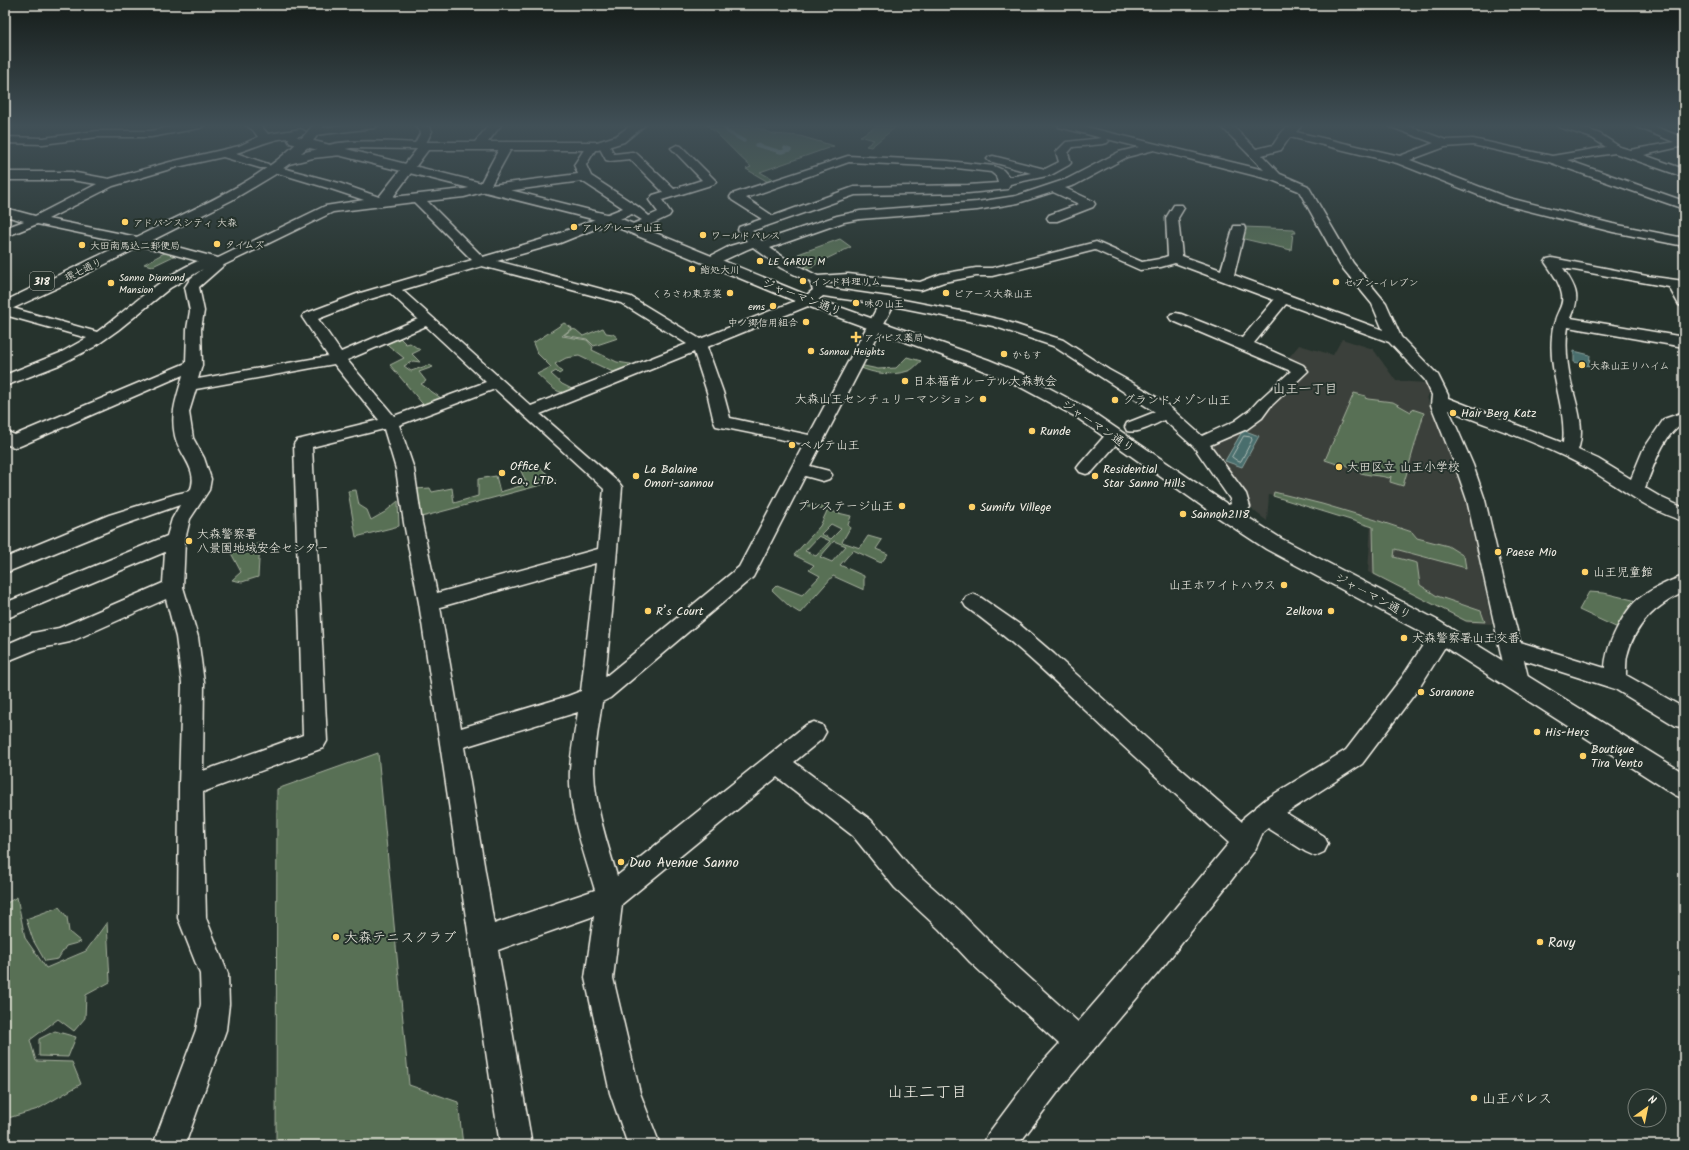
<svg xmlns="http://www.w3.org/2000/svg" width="1689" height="1150" font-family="Kalam,'Klee One',sans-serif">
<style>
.built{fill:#3a403a}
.green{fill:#587055;stroke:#a6b09e;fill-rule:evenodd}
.water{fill:#496e6d;stroke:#8da29e}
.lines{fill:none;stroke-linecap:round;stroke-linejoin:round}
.shore{stroke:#b0bdb7;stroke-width:1}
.stream{stroke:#8da29e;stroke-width:3.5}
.minor-casing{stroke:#f4f1e8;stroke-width:3}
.tertiary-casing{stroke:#f4f1e8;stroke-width:3}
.primary-casing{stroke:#f4f1e8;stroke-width:3}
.minor{fill:#26332d;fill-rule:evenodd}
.tertiary{fill:#26332d;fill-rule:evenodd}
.primary{fill:#26332d;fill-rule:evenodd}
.poi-dot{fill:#ffd166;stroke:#26332d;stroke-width:1.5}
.labels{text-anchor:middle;stroke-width:4;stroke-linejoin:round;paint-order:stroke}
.far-poi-label{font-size:10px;fill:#f4f1e8;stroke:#26332d;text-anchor:start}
.far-street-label{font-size:10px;fill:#f4f1e8;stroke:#26332d}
.shield{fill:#26332d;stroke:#b6b8b0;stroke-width:1}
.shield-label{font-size:11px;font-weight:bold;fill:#f4f1e8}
.street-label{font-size:12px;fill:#f4f1e8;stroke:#26332d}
.poi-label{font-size:12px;fill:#f4f1e8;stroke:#26332d;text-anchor:start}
.neighbourhood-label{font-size:13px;fill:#f4f1e8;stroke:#26332d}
.near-poi-label{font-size:14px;fill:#f4f1e8;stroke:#26332d;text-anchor:start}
.near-neighbourhood-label{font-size:16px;fill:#f4f1e8;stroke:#26332d}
</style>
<rect width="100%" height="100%" fill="#26332d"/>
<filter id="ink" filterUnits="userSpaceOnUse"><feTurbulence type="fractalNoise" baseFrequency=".025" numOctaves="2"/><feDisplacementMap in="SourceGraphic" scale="8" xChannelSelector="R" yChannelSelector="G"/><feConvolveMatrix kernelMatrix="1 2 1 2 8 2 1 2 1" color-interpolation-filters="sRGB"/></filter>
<g filter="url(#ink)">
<!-- built -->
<path class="built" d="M1342,339L1373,349L1396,381L1426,383L1430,394L1427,396L1430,408L1435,410L1466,502L1492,624L1468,623L1368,572L1371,523L1269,495L1267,521L1254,511L1235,486L1212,447L1214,443L1264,416L1275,403L1290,391L1309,369L1286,361L1299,345L1333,355Z"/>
<!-- green -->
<path class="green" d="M707,125H750L774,134L800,136L834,146L760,172L776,181L770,183L746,169L751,167C736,154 723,138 707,125Z
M879,125L897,126L871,147L866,146L874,140L860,136Z
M1244,227L1294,229L1296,233H1293L1291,250L1240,238Z
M840,239L851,247L818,263L804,272L800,270L812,262L798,254Z
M168,251L178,254L153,266L144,264Z
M564,323L572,328L562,336L587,340L593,347L592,350L617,362L637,365L617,374L579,356L566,358L555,364L562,372L559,374L556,371L551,374L562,384L576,391C556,397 551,386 537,374L551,367L537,353L533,343Z
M603,328L606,333L613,334L618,338L594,346L587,339L564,335L572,329L576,330L583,336Z
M397,335L406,344L410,343L420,350L412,354L420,362L413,361L404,366L411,371L429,365L433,367L419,372L426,381L421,384L445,401L426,408L390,365L404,358L384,342Z
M907,357L921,361C917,364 913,370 908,371C893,376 874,374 859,367L864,366L878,369L896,368Z
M1354,393L1366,396L1365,398L1368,399L1393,402L1411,412L1412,409L1424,413L1403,486L1390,482L1391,476L1389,478C1380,475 1370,476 1361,473C1354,470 1348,465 1341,463L1340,465L1325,460Z
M535,464L556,481L418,518L415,489L430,488L432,492L452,488L454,503L478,496V479L496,476L500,492L527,484L520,469Z
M356,490L359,505L367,510L371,520L385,512L398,501L399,526L356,537L348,491Z
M1274,492L1322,504L1376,520L1412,532L1417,538L1448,546L1464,556L1466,568L1395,549L1394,557L1417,563L1420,585L1437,596L1481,611L1485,622L1466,621L1374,574L1373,527L1273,496Z
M802,502L831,509L830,511L851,516L848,525L850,528L842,542L860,548L868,536L882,540L876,549L888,554L881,563L853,550L840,565L864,576V590L833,576L800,613L790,607L772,590L777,585L802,595L820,576L809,570L814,565L794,555L820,526L827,511L801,504ZM831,524L841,529L831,539L821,534ZM819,536L830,541L816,556L805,551ZM834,541L846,546L832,562L820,557Z
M260,543L258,577L242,582L232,580L241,572L231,553Z
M1589,592L1604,593L1637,601L1620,629L1579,610Z
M378,753L409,1085L458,1102L463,1145H276L277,789Z
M17,897L25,938L46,968L86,951L107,922L110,982L86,995L85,1018L74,1031L58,1019L30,1040L36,1061L72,1062L81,1084L38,1109L5,1119V904Z
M59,907L67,917L69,932L81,942L66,946L58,959L45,961L33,940L26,919Z
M55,1031L76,1037L68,1057L39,1056V1039Z"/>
<!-- water -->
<path class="water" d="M1574,351L1590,355L1589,366L1574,362Z
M1243,430L1259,436L1242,467L1225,461Z"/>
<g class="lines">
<!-- shore -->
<path class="shore" d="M1244,436L1251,437L1252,440L1241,461L1239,462L1232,457Z"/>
<!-- stream -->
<path class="stream" d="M723,125L728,132L744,141
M756,145L781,152L790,150L785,148"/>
<defs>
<path id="minor" d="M180,125H205L200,128L151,137H97L43,144L5,143V137L43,138L97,131H151Z
M246,125H260L268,134L301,129L306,132C301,138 287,138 279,139C264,142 251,149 236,153L268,164L270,166L268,168H260L223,157L177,167L113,186L48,219L147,239L218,258L325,206L364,200L331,189L271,171L269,169L271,167L275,166L339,183L379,197L417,149L351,148L327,152L321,149C330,138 399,142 415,143L421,132L414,125C422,125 428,124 432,131L426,143L431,146L393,197L464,189L479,186L501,145L507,142L513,145L491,185L578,174L574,165L587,145L591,144L597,147L586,165L591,176L637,206L649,216L658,212L649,200L653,195L663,192L630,159L610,161L606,160L598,145L604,142L608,143L614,154L632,152L636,153L674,189L702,180L673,150L671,148L677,145L681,146L716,181L714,184L662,200L671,213L669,216L635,232L630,231L629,228L630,225L642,220L632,214L560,243L497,261L631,297L700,339L803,298L813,290L810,282L781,268L753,247C741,251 717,266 707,264L705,261L707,258L730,246L747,241L738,230L739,227L762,219L732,200L730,197L732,194L848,156L948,161L994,166L1003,170L1009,177L1031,173L989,161L987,159L989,157L993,156L1045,169L1059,162L1056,152L1066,142L1102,138L1059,127L1058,125H1078L1264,170L1220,125H1232L1256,149L1273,145C1283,131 1284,125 1302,125L1296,132L1400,156L1434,143L1391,127L1390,125H1406L1446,140L1473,139L1552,156L1606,147L1592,138L1559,127L1558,125H1575L1600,134L1620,147L1630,150L1674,142L1637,127L1636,125H1651L1684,138V146L1644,155L1684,169V177L1615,153L1567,160L1684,201V209L1549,162L1473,145L1445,147L1410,160L1509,198L1613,224L1684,238V246L1613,232L1501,204L1397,163L1290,137L1281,150L1262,155L1280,174L1308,186L1353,263L1386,303L1401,337L1438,375L1448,395V398L1563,443C1567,408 1548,374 1552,336C1552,331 1553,326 1555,321C1557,311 1564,306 1562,295C1560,283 1552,272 1545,262L1547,259L1552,258L1647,276L1684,281V306L1679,305L1669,287L1563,268C1576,288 1581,296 1571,318L1684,337V347L1568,327C1565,345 1567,364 1571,382C1576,404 1586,427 1578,450L1598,459L1631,479L1643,450L1664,419L1684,412V423C1664,432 1653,468 1645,488L1662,498L1684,508V521C1647,511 1618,485 1585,467C1544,444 1493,428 1449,410L1473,465L1485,500L1503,577L1520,642L1605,668C1606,646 1619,621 1633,604C1643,593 1670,580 1684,576V592C1656,606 1635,623 1627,656C1626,661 1626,669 1626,675L1684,708V728L1676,726L1615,689L1524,660L1529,681L1526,687L1518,690L1510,687L1507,681L1467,500L1455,465L1431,405L1432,395L1425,380L1389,342L1286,304L1254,343L1303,365L1308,371L1270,407L1262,418L1247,429L1210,445L1246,494L1250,507C1245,516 1229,520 1219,517L1217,513L1219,509L1231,504L1230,499L1194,447L1164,420C1153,425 1139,434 1127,431L1125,427L1127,423L1155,412L1053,346L993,326L893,306L810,466L829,471L832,475L829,479L823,481L805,476L753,577L610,698L602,702C599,724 594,750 594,772C595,807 607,842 617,876L806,725L814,722L822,725L826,732L822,739L794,762L871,820L913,870L959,911L990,942L1078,1022L1143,947L1229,843C1188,806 1148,769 1108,732C1062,688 1018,644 966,607L963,602L966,597L973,594L980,597L1019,624L1054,654L1156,747L1242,822L1244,817L1266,799L1346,750L1403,676L1434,628L1442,626L1450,628L1453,634L1419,688L1362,764L1286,813L1324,836L1328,844L1324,852L1315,856L1306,852L1268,828L1263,832L1255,850L1163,967L1061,1088L1018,1145H983L988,1134L1039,1066L1059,1044L970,962L939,929L895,888L853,836L777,777L622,904L613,978L640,1093L660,1145H628L610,1093L585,978L594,916L498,950L532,1145H500L419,603L404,523L396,469L384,429L312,447L327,741L323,748L203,792L206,918L228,974L229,1004L226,1030L185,1145H153L196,1030L201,1004L200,974L178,918L179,786L182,683L176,637L166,599L70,642L37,649L5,662V645L33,633L59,628L163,583L165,552L5,619V603L167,536L172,519L180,505L123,525L5,573V558L109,515L176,494L190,491C200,470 179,455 175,436C170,412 177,398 183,375L20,446L14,447L5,444V431L15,435L186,363L187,329L190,311L185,287L191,278L203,269L170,288L118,330L94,347L59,365L5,386V375L60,353L87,338L5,315V306L97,332C130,308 160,277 198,261L146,247L37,224L5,237V228L24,221L5,216V208L35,216L97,184L71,180H5V172H71L109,179L170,162L239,146L258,137L253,130ZM1107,139L1139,147L1119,152L1067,179L1016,196L977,202L860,211L837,216L762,241L752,231L855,195L968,193L1008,189L1010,184L1051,175L1069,165L1071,163L1068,153L1073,147L1103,144L1107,143L1109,141ZM1154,150L1272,180L1299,191L1340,265L1372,304L1383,330L1234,275L1245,229L1244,226H1234L1233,229L1221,270L1182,256L1178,218L1184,208L1182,205H1174L1166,218L1168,256L1159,259L1142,262L1096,242L992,268H976L941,274L920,282L848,274L818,276L791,262L770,248L844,222L860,219L977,210L1018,203L1053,192L1079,204L1049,215L1047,218L1049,221H1057L1093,207L1095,204L1093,201L1065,188L1075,185L1127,157ZM849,162L948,167L991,172L996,176L998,183L968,185L854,187L773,216L746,198ZM582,181L623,208L550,237L483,257L427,201L464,197L486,191L491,193ZM414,202L472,260L357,294L304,314L302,317L328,356L198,379L202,365L201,329L204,311L199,287L224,265L333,212ZM1095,250L1140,270L1161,267L1175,263L1274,300L1242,338L1181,314L1176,313L1171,314L1169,317L1171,320L1291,371L1258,401L1250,410L1235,421L1202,436L1164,402L1140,387L1109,370L1063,340L1002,320L971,313L888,297L826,288L824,283L848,282L921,290L944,282L976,276H992ZM482,266L621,303L687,344L531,406L402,290ZM390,293L418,319L341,352L318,319L367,300ZM823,296L879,304L809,435L730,418L723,392L707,347L813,304ZM426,326L486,382L394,416L347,360ZM694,352L707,392L714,422L716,426L804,444L739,567L605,677L612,612L622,487L619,483L540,414ZM334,364L379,420L297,440L294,444L303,735L203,771L204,683L198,637L183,587L185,540L190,519L209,490L211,479L204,458L193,438L189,412L196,389ZM495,389L604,489L598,549L437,593L422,523L414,469L399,425ZM596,563L581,691L568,696L461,728L440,607ZM578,712C575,731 571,750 570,770C568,809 584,853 595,890L494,924L464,747Z
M344,125H379L374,128L315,135L310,132L315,129Z
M1114,431L1120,432L1123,436L1120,440L1092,472L1086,474L1080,472L1077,468L1080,464L1108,432Z"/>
<path id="tertiary" d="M489,125H501L488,142H597L616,136L631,125H645L624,142L598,150H425L421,149L419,146L421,143L425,142H475Z
M294,136L614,216L814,298L989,360L1023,374L1088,409L1233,508L1282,539L1437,620L1684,773V799L1675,795L1421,632L1266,549L1219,518L1076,417L1011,382L977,368L802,304L604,222L290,143L288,140L290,137Z"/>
<path id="primary" d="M313,125H325L310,145L301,153C313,150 329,146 341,149L343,152L341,155L313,158L289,164L274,175L232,200L70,282L5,312V301C57,276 109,251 161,225C216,198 274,174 313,125Z"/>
</defs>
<!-- minor casing -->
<use href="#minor" class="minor-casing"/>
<!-- tertiary casing -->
<use href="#tertiary" class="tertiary-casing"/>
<!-- primary casing -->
<use href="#primary" class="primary-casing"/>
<!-- minor -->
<use href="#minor" class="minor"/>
<!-- tertiary -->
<use href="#tertiary" class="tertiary"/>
<!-- primary -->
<use href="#primary" class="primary"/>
</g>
</g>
<!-- sky -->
<linearGradient id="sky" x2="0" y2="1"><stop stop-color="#151c19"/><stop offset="0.44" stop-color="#415057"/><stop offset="1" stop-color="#415057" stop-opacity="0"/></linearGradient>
<rect width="1689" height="286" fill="url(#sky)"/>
<!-- markers -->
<g class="poi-dot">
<circle cx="125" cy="222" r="4"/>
<circle cx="574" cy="227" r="4"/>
<circle cx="703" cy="235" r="4"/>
<circle cx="217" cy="244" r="4"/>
<circle cx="82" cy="245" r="4"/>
<circle cx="760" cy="261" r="4"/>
<circle cx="692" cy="269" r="4"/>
<circle cx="803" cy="281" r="4"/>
<circle cx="1336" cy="282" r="4"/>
<circle cx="111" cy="283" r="4"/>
<circle cx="730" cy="293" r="4"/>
<circle cx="946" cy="293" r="4"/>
<circle cx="856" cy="303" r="4"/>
<circle cx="773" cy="306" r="4"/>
<circle cx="806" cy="322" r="4"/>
<path d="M854 331h4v4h4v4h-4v4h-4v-4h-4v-4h4z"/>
<circle cx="811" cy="351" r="4"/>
<circle cx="1004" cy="354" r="4"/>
<circle cx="1582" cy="365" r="4"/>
<circle cx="905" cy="381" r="4"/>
<circle cx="983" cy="399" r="4"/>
<circle cx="1115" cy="400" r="4"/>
<circle cx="1453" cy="413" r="4"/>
<circle cx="1032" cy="431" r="4"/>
<circle cx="792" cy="445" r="4"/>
<circle cx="1339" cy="467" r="4"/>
<circle cx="502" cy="473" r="4"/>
<circle cx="636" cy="476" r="4"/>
<circle cx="1095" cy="476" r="4"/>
<circle cx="902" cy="506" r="4"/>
<circle cx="972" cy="507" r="4"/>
<circle cx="1183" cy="514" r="4"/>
<circle cx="189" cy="541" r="4"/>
<circle cx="1498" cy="552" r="4"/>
<circle cx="1585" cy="572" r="4"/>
<circle cx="1284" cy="585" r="4"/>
<circle cx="648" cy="611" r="4"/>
<circle cx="1331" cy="611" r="4"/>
<circle cx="1404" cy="638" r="4"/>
<circle cx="1421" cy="692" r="4"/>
<circle cx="1537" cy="732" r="4"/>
<circle cx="1583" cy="756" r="4"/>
<circle cx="621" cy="862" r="4"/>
<circle cx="336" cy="937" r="4"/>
<circle cx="1540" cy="942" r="4"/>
<circle cx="1474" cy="1098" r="4"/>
</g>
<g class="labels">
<!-- far-poi labels -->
<g class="far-poi-label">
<text x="133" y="226">アドバンスシティ 大森</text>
<text x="582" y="231">アレグレーぜ山王</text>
<text x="711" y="239">ワールドパレス</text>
<text x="225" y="248">タイムズ</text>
<text x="90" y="249">大田南馬込二郵便局</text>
<text x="768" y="265">LE GARUE M</text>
<text x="700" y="273">鮨処大川</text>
<text x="119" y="281">Sanno Diamond<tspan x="119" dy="12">Mansion</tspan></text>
<text x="811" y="285">インド料理リム</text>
<text x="1344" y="286">セブン-イレブン</text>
<text x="722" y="297" text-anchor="end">くろさわ東京菜</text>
<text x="954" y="297">ピアース大森山王</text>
<text x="864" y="307">味の山王</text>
<text x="765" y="310" text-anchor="end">ems</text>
<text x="798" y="326" text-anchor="end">中ノ郷信用組合</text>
<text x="864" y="341">アイビス薬局</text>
<text x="819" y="355">Sannou Heights</text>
<text x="1012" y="358">かもす</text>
<text x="1590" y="369">大森山王リハイム</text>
</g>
<!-- far-street labels -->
<g class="far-street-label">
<text transform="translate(83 269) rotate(-26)" y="4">環七通り</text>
</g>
<!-- shield labels -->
<rect class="shield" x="30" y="272" width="24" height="18" rx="3"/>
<g class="shield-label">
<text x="42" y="285">318</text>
</g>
<!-- street labels -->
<g class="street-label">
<text transform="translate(802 297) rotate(21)" y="4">ジャーマン通り</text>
<text transform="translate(1098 426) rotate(34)" y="4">ジャーマン通り</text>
<text transform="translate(1373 596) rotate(28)" y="4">ジャーマン通り</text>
</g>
<!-- poi labels -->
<g class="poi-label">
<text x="913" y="385">日本福音ルーテル大森教会</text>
<text x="975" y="403" text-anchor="end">大森山王センチュリーマンション</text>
<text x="1123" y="404">グランドメゾン山王</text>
<text x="1461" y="417">Hair Berg Katz</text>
<text x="1040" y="435">Runde</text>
<text x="800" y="449">ベルテ山王</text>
<text x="510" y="470">Office K<tspan x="510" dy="14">Co., LTD.</tspan></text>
<text x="1347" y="471">大田区立 山王小学校</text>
<text x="644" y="473">La Balaine<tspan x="644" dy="14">Omori-sannou</tspan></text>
<text x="1103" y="473">Residential<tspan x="1103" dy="14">Star Sanno Hills</tspan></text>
<text x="894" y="510" text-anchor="end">プレステージ山王</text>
<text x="980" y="511">Sumifu Villege</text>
<text x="1191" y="518">Sannoh2118</text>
<text x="197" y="538">大森警察署<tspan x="197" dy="14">八景園地域安全センター</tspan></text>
<text x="1506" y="556">Paese Mio</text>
<text x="1593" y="576">山王児童館</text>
<text x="1276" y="589" text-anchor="end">山王ホワイトハウス</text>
<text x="656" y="615">R’s Court</text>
<text x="1323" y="615" text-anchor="end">Zelkova</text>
<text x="1412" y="642">大森警察署山王交番</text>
<text x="1429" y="696">Soranone</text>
<text x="1545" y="736">His-Hers</text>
<text x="1591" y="753">Boutique<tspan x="1591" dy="14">Tira Vento</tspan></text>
</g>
<!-- neighbourhood labels -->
<g class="neighbourhood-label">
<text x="1305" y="393">山王一丁目</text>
</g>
<!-- near-poi labels -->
<g class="near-poi-label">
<text x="629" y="867">Duo Avenue Sanno</text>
<text x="344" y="942">大森テニスクラブ</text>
<text x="1548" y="947">Ravy</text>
<text x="1482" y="1103">山王パレス</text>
</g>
<!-- near-neighbourhood labels -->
<g class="near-neighbourhood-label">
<text x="927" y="1097">山王二丁目</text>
</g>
</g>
<!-- margin -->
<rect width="1689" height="1150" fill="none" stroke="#26332d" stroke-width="20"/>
<rect x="10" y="10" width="1669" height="1130" fill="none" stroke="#f4f1e8" stroke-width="1.5" filter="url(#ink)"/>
<!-- north arrow -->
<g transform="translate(1647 1108) rotate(33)"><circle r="19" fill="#26332d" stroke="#787f78"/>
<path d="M0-3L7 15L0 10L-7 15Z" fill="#ffd166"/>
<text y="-6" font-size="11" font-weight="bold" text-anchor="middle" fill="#f4f1e8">N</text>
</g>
</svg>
